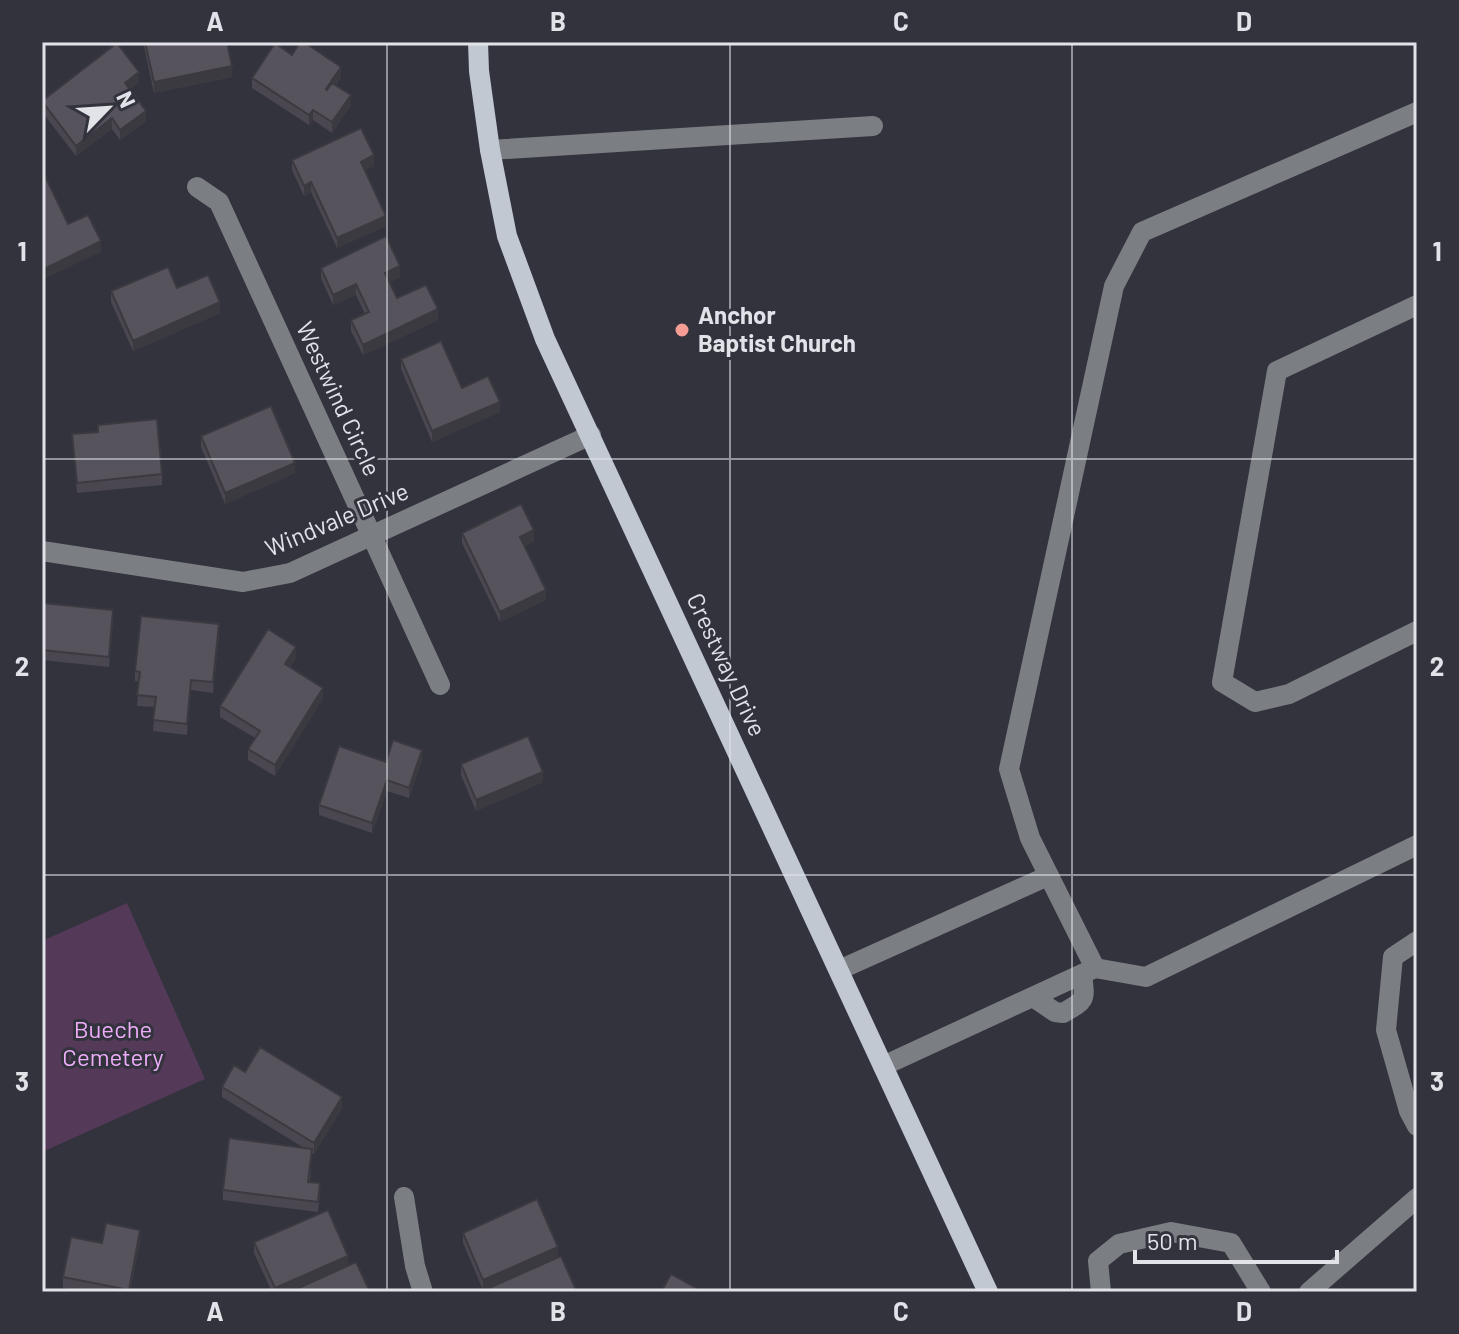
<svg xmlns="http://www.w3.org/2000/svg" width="1459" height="1334" font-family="Barlow,sans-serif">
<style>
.green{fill:#543959}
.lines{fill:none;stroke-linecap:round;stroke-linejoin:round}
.minor{stroke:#7b7e83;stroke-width:20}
.major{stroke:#c2c8d2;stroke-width:20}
.wall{fill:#4a4750}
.shaded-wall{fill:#3c3a41}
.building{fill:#56535d;stroke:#3c3a41;stroke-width:2}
.grid{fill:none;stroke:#e2e3e9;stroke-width:2;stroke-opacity:0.55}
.poi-dot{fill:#f59c94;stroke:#32333d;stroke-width:3}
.labels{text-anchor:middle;stroke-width:6;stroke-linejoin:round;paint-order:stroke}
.poi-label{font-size:24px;font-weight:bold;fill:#e2e3e9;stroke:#32333d;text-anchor:start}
.street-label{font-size:24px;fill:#e2e3e9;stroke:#32333d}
.park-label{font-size:24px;fill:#eeadf8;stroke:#32333d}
.neatline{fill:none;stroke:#e2e3e9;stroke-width:3}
.grid-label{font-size:26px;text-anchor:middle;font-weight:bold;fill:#e2e3e9}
</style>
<rect width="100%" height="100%" fill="#32333d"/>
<!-- green -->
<path class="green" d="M127,903L205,1079L42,1152V941Z"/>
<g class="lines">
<!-- minor -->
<path class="minor" d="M490,150L873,126
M197,187L219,202L440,685
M1417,305L1277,371L1222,682L1255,702L1289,694L1417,631
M42,551L243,582L290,573L591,435
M1417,941L1393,957L1386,1030L1409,1111L1417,1126
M1095,968L1030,838L1009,769L1114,286L1142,232L1417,112
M839,970L1048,876
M1033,997L1055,1012L1063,1013C1087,999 1085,1001 1082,974
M883,1066L1095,968L1146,977L1417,845
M404,1197L415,1266L423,1292
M1101,1292L1098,1261L1119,1244L1171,1232L1231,1243L1261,1292
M1309,1292L1417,1198"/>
<!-- major -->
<path class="major" d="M478,42L479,71L490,150L507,236L545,339L988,1292"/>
</g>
<!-- wall -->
<path class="wall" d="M143,42H227L232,77L154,93Z
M292,55L341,77L336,85L351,105L332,133L313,120L309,125L252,88V78Z
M139,82L130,89L146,121L120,140L112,129L76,156L42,112V101Z
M292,160L374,166L365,170L386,226L337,248L311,192L304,196L292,170Z
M321,268L400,277L389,282L397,298L438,320L363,355L351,331V320L365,314L356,295L333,305L321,278Z
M177,288L220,313L133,351L111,302V291Z
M401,359L462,388L500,412L432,442L401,369Z
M98,425L162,474V485L77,493L72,434L98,432Z
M201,436L295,473L225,504L201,447Z
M462,533L534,541L524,546L546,600L500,622L462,543Z
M42,603L113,620L109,667L42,660Z
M219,635L213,693L191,690L187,735L153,731L155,707L137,706L139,682L135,681V671Z
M296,658L290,667L323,698L275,776L248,760V749L255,738L220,717V706Z
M422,760L409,798L387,791L372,833L319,815V805L386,762Z
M461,764L543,782L476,811L461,775Z
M245,1072L342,1108L314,1154L312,1153L310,1182L320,1194L318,1212L223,1200V1190L304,1148L222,1097V1087Z
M463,1233L558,1257L483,1290L463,1243Z
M140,1241L130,1292H84L63,1288V1277L102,1243Z
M254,1242L289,1292H272L254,1253Z"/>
<!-- shaded-wall -->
<path class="shaded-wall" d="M232,66V77L154,93V82Z
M341,67V77L326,100V89Z
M139,72V82L125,93V83Z
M351,95V105L332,133V122Z
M313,110V120L309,125V115Z
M146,111V121L120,140V130Z
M112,118V129L76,156V146Z
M374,155V166L361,172V162Z
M311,182V192L304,196V186Z
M386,216V226L337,248V238Z
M101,241V252L42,280V270Z
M400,266V277L385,284V273Z
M356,284V295L333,305V295Z
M220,302V313L133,351V341Z
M438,309V320L363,355V345Z
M500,402V412L432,442V431Z
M295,463V473L225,504V493Z
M534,530V541L520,548V537Z
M546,590V600L500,622V612Z
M219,624V635L213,693V682Z
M296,647V658L285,675V664Z
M191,680V690L187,735V724Z
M323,688V698L275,776V765Z
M422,750V760L409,798V788Z
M543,772V782L476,811V800Z
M387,780V791L372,833V823Z
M342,1097V1108L314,1154V1143Z
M140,1230V1241L130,1292H129Z
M558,1247V1257L483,1290V1280Z
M348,1256V1267L289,1292H275V1288Z"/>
<!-- building -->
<path class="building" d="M145,42H227L232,66L154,82Z
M300,42H304L341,67L326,89L327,90L332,83L351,95L332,122L313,110L309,115L252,78L275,43L292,55Z
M117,43L139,72L125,83L146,111L120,130L112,118L76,146L42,101Z
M361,128L374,155L361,162L386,216L337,238L311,182L304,186L292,160Z
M45,176L68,224L88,215L101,241L42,270V177Z
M386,236L400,266L385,273L397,298L426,285L438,309L363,345L351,320L369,312L356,284L333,295L321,268Z
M168,267L177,288L208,275L220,302L133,341L111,291Z
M441,341L462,388L488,376L500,402L432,431L401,359Z
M271,406L295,463L225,493L201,436Z
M157,419L162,474L77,483L72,434L98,432V425Z
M42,423L45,424L42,456Z
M521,504L534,530L520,537L546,590L500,612L462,533Z
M42,603L113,610L109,657L42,650Z
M141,616L219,624L213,682L191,680L187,724L153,720L156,697L137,695L140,672L135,671Z
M268,629L296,647L285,664L323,688L275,765L248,749L260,731L220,706Z
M528,736L543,772L476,800L461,764Z
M393,740L422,750L409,788L387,780L372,823L319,805L339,746L386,762Z
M260,1047L342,1097L314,1143L222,1087L234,1065L245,1072Z
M229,1138L312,1149L308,1182L320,1183L318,1202L223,1190Z
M537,1199L558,1247L483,1280L463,1233Z
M328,1210L348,1256L275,1288L254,1242Z
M106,1223L140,1230L129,1290L63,1277L71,1237L102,1243Z
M561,1256L577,1292H480Z
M356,1262L370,1292H290Z
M671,1274L703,1292H661Z"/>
<!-- grid -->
<path class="grid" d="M387,42V1292M730,42V1292M1072,42V1292M42,459H1417M42,875H1417"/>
<!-- markers -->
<circle class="poi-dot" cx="682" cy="330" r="8"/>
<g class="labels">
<!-- poi labels -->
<g class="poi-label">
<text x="698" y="324">Anchor<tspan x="698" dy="28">Baptist Church</tspan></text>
</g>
<!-- street labels -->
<g class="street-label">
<text transform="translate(338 399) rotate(65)" y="8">Westwind Circle</text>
<text transform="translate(337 520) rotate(-23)" y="8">Windvale Drive</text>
<text transform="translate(726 665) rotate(65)" y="8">Crestway Drive</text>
</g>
<!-- park labels -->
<g class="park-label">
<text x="113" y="1038">Bueche<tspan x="113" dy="28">Cemetery</tspan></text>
</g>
</g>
<!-- border -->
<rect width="1459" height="1334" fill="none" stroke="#32333d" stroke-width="88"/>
<!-- north arrow -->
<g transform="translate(108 108) rotate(65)" stroke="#32333d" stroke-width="6" paint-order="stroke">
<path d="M0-6L14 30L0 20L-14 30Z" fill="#e2e3e9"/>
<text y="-12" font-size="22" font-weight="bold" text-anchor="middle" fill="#e2e3e9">N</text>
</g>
<!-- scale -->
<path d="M1135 1250v12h202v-12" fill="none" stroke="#e2e3e9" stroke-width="4"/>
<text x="1147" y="1250" font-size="24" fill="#e2e3e9" stroke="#32333d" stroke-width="6" paint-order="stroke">50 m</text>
<rect x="44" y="44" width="1371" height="1246" class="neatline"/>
<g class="grid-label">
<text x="215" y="31">A</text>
<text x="558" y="31">B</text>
<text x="901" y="31">C</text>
<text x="1244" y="31">D</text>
<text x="22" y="261">1</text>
<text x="1437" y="261">1</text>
<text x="22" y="676">2</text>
<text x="1437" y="676">2</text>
<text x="22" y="1091">3</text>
<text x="1437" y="1091">3</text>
<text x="215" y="1321">A</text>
<text x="558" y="1321">B</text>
<text x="901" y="1321">C</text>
<text x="1244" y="1321">D</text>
</g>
</svg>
